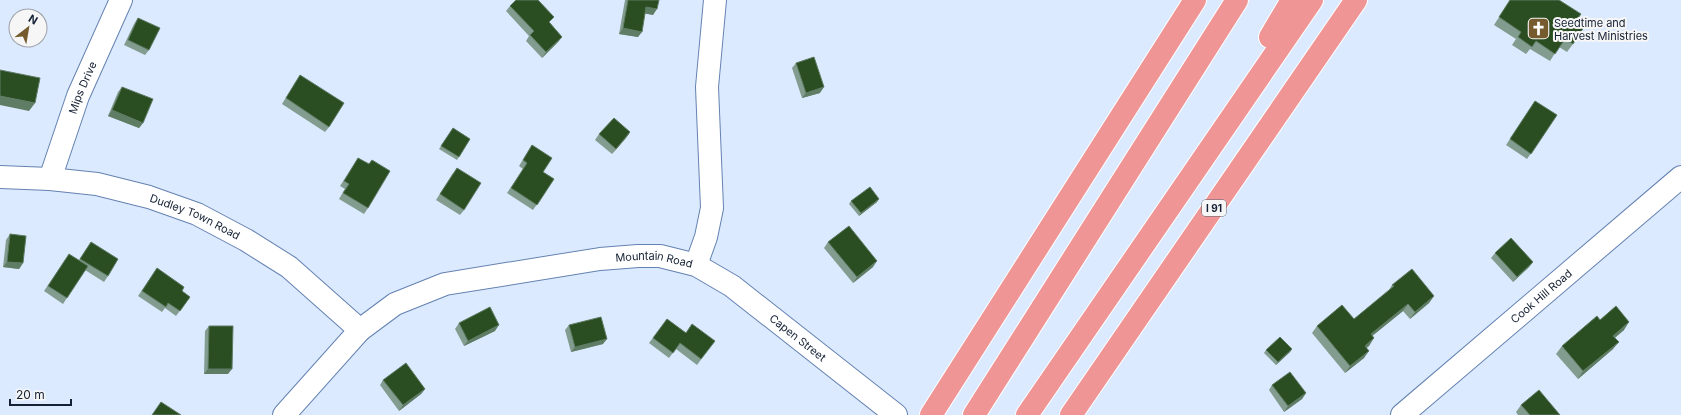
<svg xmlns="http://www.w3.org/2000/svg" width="1681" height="415" font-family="Inter,sans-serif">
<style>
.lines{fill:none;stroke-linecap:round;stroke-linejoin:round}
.minor-casing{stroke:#6482b1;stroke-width:24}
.highway-casing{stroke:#fff;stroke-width:24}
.minor{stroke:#fff;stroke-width:22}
.highway{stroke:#ef9595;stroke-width:22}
.wall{fill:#839c90}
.shaded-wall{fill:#5f7c64}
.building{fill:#2a4d22;stroke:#5f7c64}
.labels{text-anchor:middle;stroke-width:4;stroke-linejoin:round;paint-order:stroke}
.shield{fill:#f6f6f6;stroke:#58606e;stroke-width:1}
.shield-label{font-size:10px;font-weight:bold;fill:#142033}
.poi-label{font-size:11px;fill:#142033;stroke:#f6f6f6;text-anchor:start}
.street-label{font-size:11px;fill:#142033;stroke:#f6f6f6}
</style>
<rect width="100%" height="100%" fill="#dceaff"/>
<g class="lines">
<defs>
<g id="minor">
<path id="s1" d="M0,177L50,179L97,184L149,197L197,214L246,240L289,267L360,330"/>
<path id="s2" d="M50,179L78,96L121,0"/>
<path d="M696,265L706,237L712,208L707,87L715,0"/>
<path id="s3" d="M284,415L360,330L395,304L445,284L600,259L638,256H660L696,265L732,286L896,415"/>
<path id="s4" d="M1402,415L1681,177"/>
</g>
<path id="highway" d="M1270,37L1292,0
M931,415L1195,0
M974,415L1237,0
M1027,415L1312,0
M1071,415L1356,0"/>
</defs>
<!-- minor casing -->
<use href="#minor" class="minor-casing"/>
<!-- highway casing -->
<use href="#highway" class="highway-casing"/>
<!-- minor -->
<use href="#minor" class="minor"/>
<!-- highway -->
<use href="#highway" class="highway"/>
</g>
<!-- wall -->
<path class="wall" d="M625,0H659L653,15L645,13L638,37L619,34Z
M1510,0L1573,44L1567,52L1559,47L1550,61L1530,49L1526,54L1512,45L1516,39L1494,25Z
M510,6L550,23L562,37L558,42L542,58L526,41L529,36L506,11Z
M138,18L149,50L145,55L124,45L134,24Z
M796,63L820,93L802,98L792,68Z
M296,81L329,127L325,132L282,104Z
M122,87L143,123L139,128L108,116L118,92Z
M1535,101L1557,115L1527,159L1506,145Z
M453,128L470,139L457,160L439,149Z
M630,132L626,138L612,154L595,140L599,134Z
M532,145L543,172L554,179L533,210L507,193L523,169L519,166Z
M358,158L369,164L372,160L368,208L364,214L339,199L345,189L340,186Z
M453,173L464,210L460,215L436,200Z
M851,201L877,202L859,216L849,204Z
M10,234L23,263L19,269L3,267L6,240Z
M828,242L873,267L853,283L824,248Z
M87,248L108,276L104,282L85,270L63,304L44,291L65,260H79Z
M1495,253L1533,262L1529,267L1513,282L1491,258Z
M157,268L182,291L190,297L176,316L165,308L162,312L138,296Z
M1392,285L1434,296L1429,303L1410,319L1403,311L1372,336L1369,346L1367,347L1364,358L1345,373L1312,333L1317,326L1354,319L1389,290Z
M667,319L686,333L715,341L697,365L676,349L669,358L649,343Z
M1600,320L1624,330L1615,338L1613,349L1578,379L1556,354L1562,346Z
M459,323L495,331L464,346L455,329Z
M569,325L603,344L571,352L565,330Z
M209,326L228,374H204L205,331Z
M1292,349L1290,352L1276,365L1264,353L1266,350Z
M383,380L425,389L421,394L399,411L380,385Z
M1272,385L1306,393L1302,399L1284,412L1269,390Z
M1521,405L1560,415H1518L1516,412Z"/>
<!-- shaded-wall -->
<path class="shaded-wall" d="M646,7L657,9L653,15L642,13Z
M623,28L642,32L638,37L619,34Z
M562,37L558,42L542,58L546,52Z
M824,87L820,93L802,98L806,93Z
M0,96L35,103L29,111L0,105Z
M112,110L143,123L139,128L108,116Z
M630,132L626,138L612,154L616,149Z
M879,199L877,202L859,216L861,213Z
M877,261L873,267L853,283L857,277Z
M7,262L23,263L19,269L3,267Z
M1533,262L1529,267L1513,282L1517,277Z
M1434,296L1429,303L1410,319L1415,312Z
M1408,304L1403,311L1366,341L1371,334Z
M1629,322L1624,330L1608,343L1613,336Z
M499,325L495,331L464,346L468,341Z
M1374,338L1369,346L1360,353L1365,346Z
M607,339L603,344L571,352L575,347Z
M1619,342L1613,349L1578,379L1583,371Z
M1292,349L1290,352L1276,365L1278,362Z
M1369,351L1364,358L1345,373L1350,366Z
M208,369H232L228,374H204Z
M425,389L421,394L399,411L403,405Z
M1306,393L1302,399L1284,412L1288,406Z"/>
<!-- building -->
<path class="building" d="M516,0H538L554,17L549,22L562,37L546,52L530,35L534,31L510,6Z
M628,0H659L657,9L646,7L642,32L623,28Z
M1510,0H1559L1581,14L1578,18L1586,24L1573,44L1565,39L1555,54L1536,41L1532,47L1518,37L1521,32L1499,17Z
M138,18L160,28L149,50L128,40Z
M814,57L824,87L806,93L796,63Z
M0,70L40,78L35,103L0,96Z
M300,75L344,103L329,127L286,98Z
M122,87L153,99L143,123L112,110Z
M1535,101L1557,115L1531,154L1510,139Z
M614,118L630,132L616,149L599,134Z
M453,128L470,139L459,157L441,146Z
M532,145L552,158L543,172L554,179L537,205L511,188L527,163L523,160Z
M358,158L369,164L372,160L390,171L368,208L343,193L349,184L344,181Z
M457,168L481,183L464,210L440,194Z
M870,187L879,199L861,213L851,201Z
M849,226L877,261L857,277L828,242Z
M10,234L26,236L23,263L7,262Z
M1511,238L1533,262L1517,277L1495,253Z
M91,242L118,259L108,276L80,259Z
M69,254L88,266L67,298L48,286Z
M157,268L184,287L182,291L190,297L180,311L168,303L166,307L142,291Z
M1412,269L1434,296L1415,312L1408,304L1371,334L1374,338L1365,346L1369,351L1350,366L1317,326L1342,305L1354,319L1394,286L1392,285Z
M1616,306L1629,322L1613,336L1619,342L1583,371L1562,346L1597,316L1600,320Z
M490,307L499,325L468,341L459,323Z
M601,317L607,339L575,347L569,325Z
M667,319L686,333L692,324L715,341L701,359L680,343L673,353L653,338Z
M209,326H233L232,369H208Z
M1280,337L1292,349L1278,362L1266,350Z
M406,363L425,389L403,405L383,380Z
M1290,372L1306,393L1288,406L1272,385Z
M1539,390L1560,415H1530L1521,405Z
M161,402L181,415H152Z"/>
<!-- icons -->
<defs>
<symbol id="church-square" viewBox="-11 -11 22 22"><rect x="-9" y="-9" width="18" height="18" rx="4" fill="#755b2d" stroke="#f6f6f6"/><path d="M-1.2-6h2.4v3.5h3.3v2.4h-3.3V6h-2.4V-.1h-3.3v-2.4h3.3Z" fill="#fff"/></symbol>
</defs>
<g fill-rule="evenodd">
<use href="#church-square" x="1526" y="16" width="25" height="25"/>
</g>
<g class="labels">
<!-- shield labels -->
<rect class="shield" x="1202" y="200" width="24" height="16" rx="3"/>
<g class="shield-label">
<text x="1214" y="212">I 91</text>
</g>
<!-- poi labels -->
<g class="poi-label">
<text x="1554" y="27">Seedtime and<tspan x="1554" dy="13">Harvest Ministries</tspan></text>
</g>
<!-- street labels -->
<g class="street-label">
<text dy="4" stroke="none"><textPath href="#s2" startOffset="97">Mips Drive</textPath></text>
<text dy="4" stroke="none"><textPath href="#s1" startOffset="201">Dudley Town Road</textPath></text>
<text dy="4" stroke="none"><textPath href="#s3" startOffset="423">Mountain Road</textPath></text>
<text dy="4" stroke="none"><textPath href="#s4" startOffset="183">Cook Hill Road</textPath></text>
<text dy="4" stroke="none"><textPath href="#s3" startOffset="591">Capen Street</textPath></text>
</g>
</g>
<!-- north arrow -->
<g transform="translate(28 28) rotate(31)"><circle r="19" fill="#f6f6f6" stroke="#9ca0a8"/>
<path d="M0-3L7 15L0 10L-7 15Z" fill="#755b2d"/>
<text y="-6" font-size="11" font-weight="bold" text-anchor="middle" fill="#142033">N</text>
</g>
<!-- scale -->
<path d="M10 399v6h61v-6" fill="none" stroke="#142033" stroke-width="2"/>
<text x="16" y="399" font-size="12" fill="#142033" stroke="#f6f6f6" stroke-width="3" paint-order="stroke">20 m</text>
</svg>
